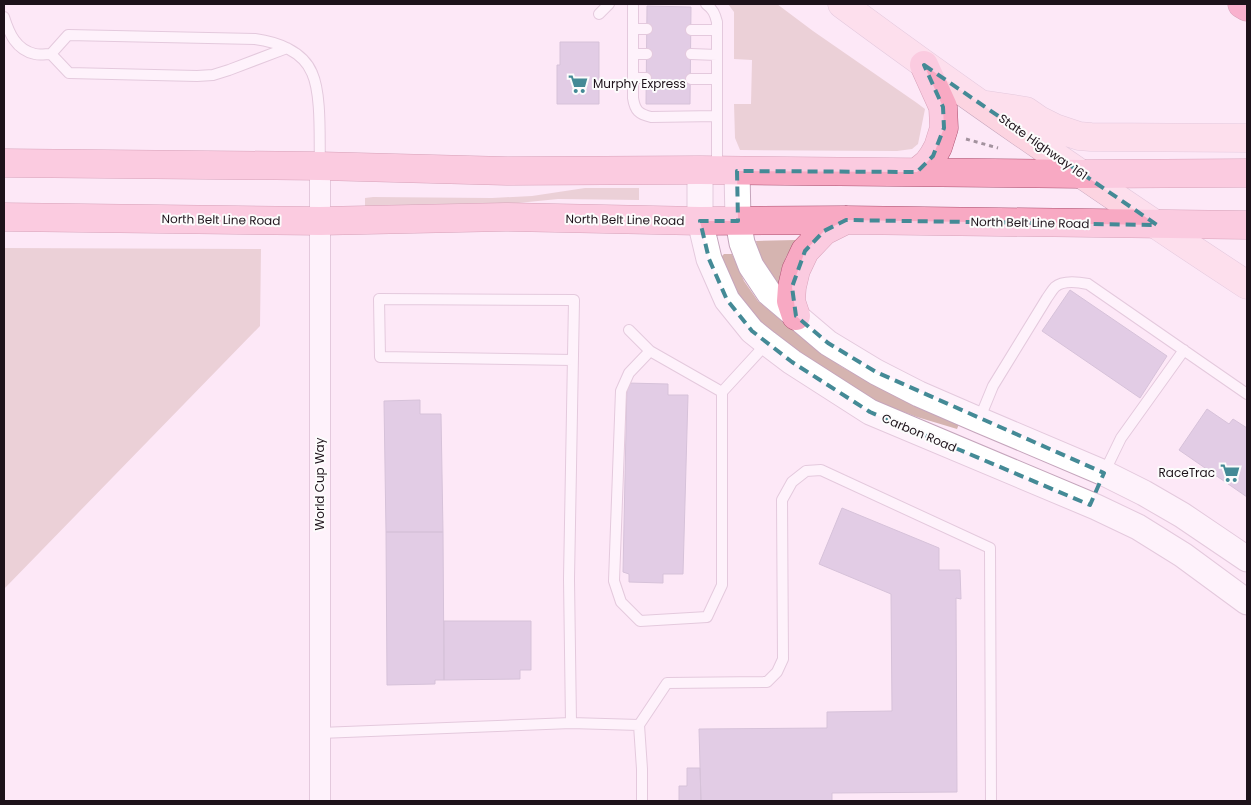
<svg xmlns="http://www.w3.org/2000/svg" width="1251" height="805" font-family="Poppins,sans-serif">
<style>
.green{fill:#d5b4b0}
.building{fill:#c1accf;stroke:#a794b4}
.lines{fill:none;stroke-linecap:round;stroke-linejoin:round}
.service-casing{stroke:#c5a5bc;stroke-width:12}
.minor-casing{stroke:#c5a5bc;stroke-width:22}
.tertiary-casing{stroke:#c5a5bc;stroke-width:27}
.secondary-casing{stroke:#c5a5bc;stroke-width:29}
.primary-casing{stroke:#a94e6e;stroke-width:29}
.motorway-casing{stroke:#a94e6e;stroke-width:29}
.path{stroke:#a3929e;stroke-width:3;stroke-dasharray:4 4;stroke-linecap:butt}
.service{stroke:#fff;stroke-width:10}
.minor{stroke:#fff;stroke-width:20}
.tertiary{stroke:#fff;stroke-width:25}
.secondary{stroke:#fcd4e1;stroke-width:28}
.primary{stroke:#f8a9c3;stroke-width:28}
.motorway{stroke:#f46f9b;stroke-width:28}
.marked{fill:none;stroke:#448a96;stroke-width:4;stroke-dasharray:10 6;stroke-linejoin:round}
.labels{text-anchor:middle;stroke-width:4;stroke-linejoin:round;paint-order:stroke}
.poi-label{font-size:12px;fill:#1d121a;stroke:#fcfcfc;text-anchor:start}
.street-label{font-size:12px;fill:#1d121a;stroke:#fcfcfc}
</style>
<rect width="100%" height="100%" fill="#fde8f7"/>
<!-- green -->
<path class="green" d="M728,4H777L813,31L917,103L925,109L918,144L912,149L897,151L740,150L735,138L734,104H751L752,60L734,59V12Z
M585,188H639V200L558,199L478,207H365V198L373,197L492,198L532,196Z
M796,240L786,257L781,271L778,288L758,254L756,241Z
M4,248L261,249L260,326L4,589Z
M724,254H732L744,281L758,301L813,347L842,367L893,395L959,424L957,429L917,417L882,404L849,388L804,360L760,323L736,295L722,262V256Z"/>
<!-- building -->
<path class="building" d="M647,6L691,7L690,104H646Z
M560,42H599V104H557V65H560Z
M1070,290L1167,356L1140,398L1042,331Z
M627,383L668,384V395H688L683,574H663V583L629,582V574L623,572Z
M420,400V414H441L443,532H386L384,401Z
M1207,409L1229,424L1233,419L1247,428V497L1179,450Z
M842,508L939,548V570H960L961,599L956,598L957,792L832,793V801H701L699,729L827,728V712L892,711L891,594L819,564Z
M386,532H443L444,680H435V684L387,685Z
M444,621H531V670H520V679L444,680Z
M687,768H700L701,801H679V786H687Z"/>
<g class="lines">
<defs>
<path id="service" d="M633,4V98C635,111 639,114 651,117L717,116
M706,4C713,9 715,14 717,22V170
M599,14L609,4
M4,17C9,33 16,50 35,54C40,55 46,54 51,54
M633,29H647
M691,30H717
M287,48L229,70L213,75L197,76L69,73L51,54L68,35L255,39C277,42 303,51 312,73C322,95 319,141 320,166
M633,54H647
M691,54L717,55
M633,78H646
M691,79H717
M629,330L650,351
M722,392L650,351L629,373L621,391L614,581L621,602L640,621L707,617L722,585V392L767,343
M979,420L993,386L1047,298C1050,294 1052,290 1055,287C1063,280 1078,282 1088,284L1247,394
M1104,473L1121,438L1184,350
M571,723L569,579L574,300L379,299L380,357L573,360
M639,725L667,683L767,682L777,672L783,659L782,500L792,482L806,471L821,470L990,548L991,801
M320,733L571,723L639,725L642,769V801"/>
<path id="minor" d="M320,166V801"/>
<path id="tertiary" d="M700,170V221L709,259L727,300L752,331L767,343L792,362L870,412L1096,507L1138,527L1183,555L1247,602
M737,171L738,221L742,243L751,266L769,293L828,343L876,372L919,394L979,420L1104,473L1144,493L1182,515L1247,559"/>
<path id="secondary" d="M842,4C974,102 1110,195 1247,285
M987,105L1026,111L1039,120L1055,128L1079,136L1091,137L1247,138"/>
<path id="primary" d="M4,163L320,166L507,171L700,170L1082,174L1247,173
M917,172L928,163L933,156L938,147L944,128L943,107L924,65
M4,217L320,221L505,217L700,221L846,220L1247,225
M796,316L791,301L792,287L796,270L805,251L824,231L846,220"/>
<path id="motorway" d="M1242,4L1247,7"/>
</defs>
<!-- service casing -->
<use href="#service" class="service-casing"/>
<!-- minor casing -->
<use href="#minor" class="minor-casing"/>
<!-- tertiary casing -->
<use href="#tertiary" class="tertiary-casing"/>
<!-- secondary casing -->
<use href="#secondary" class="secondary-casing"/>
<!-- primary casing -->
<use href="#primary" class="primary-casing"/>
<!-- motorway casing -->
<use href="#motorway" class="motorway-casing"/>
<!-- path -->
<path class="path" d="M966,139L998,148"/>
<!-- service -->
<use href="#service" class="service"/>
<!-- minor -->
<use href="#minor" class="minor"/>
<!-- tertiary -->
<use href="#tertiary" class="tertiary"/>
<!-- secondary -->
<use href="#secondary" class="secondary"/>
<!-- primary -->
<use href="#primary" class="primary"/>
<!-- motorway -->
<use href="#motorway" class="motorway"/>
</g>
<!-- marked area -->
<path d="M0 0H1251V805H0ZM924,65L1157,225L846,220L824,231L805,251L792,287L796,316L828,343L876,372L1104,473L1090,505L870,412L792,362L752,331L727,300L709,259L700,221H738L737,171L917,172L933,156L944,128L943,107Z" fill="#fde8f7" fill-opacity=".55" fill-rule="evenodd"/>
<path class="marked" d="M924,65L1157,225L846,220L824,231L805,251L792,287L796,316L828,343L876,372L1104,473L1090,505L870,412L792,362L752,331L727,300L709,259L700,221H738L737,171L917,172L933,156L944,128L943,107Z"/>
<!-- icons -->
<defs>
<symbol id="supermarket-bare" viewBox="-9 -9 18 18"><path d="M-6-5.5h2.5l.6 2H6L4.5 2H-2.5L-4.4-4H-6ZM-1.5 3.2a1.3 1.3 0 1 0 .1 0ZM3 3.2a1.3 1.3 0 1 0 .1 0Z" fill="#448a96" stroke="#fcfcfc" stroke-width="2.5" paint-order="stroke"/></symbol>
</defs>
<g fill-rule="evenodd">
<use href="#supermarket-bare" x="564" y="70" width="28" height="28"/>
<use href="#supermarket-bare" x="1216" y="459" width="28" height="28"/>
</g>
<g class="labels">
<!-- poi labels -->
<g class="poi-label">
<text x="593" y="88">Murphy Express</text>
<text x="1215" y="477" text-anchor="end">RaceTrac</text>
</g>
<!-- street labels -->
<g class="street-label">
<text transform="translate(1043 147) rotate(35)" y="4">State Highway 161</text>
<text transform="translate(221 220) rotate(1)" y="4">North Belt Line Road</text>
<text transform="translate(625 220) rotate(1)" y="4">North Belt Line Road</text>
<text transform="translate(1030 223) rotate(1)" y="4">North Belt Line Road</text>
<text transform="translate(919 433) rotate(23)" y="4">Carbon Road</text>
<text transform="translate(320 484) rotate(-90)" y="4">World Cup Way</text>
</g>
</g>
<!-- border -->
<rect width="1251" height="805" fill="none" stroke="#1d121a" stroke-width="10"/>
</svg>
